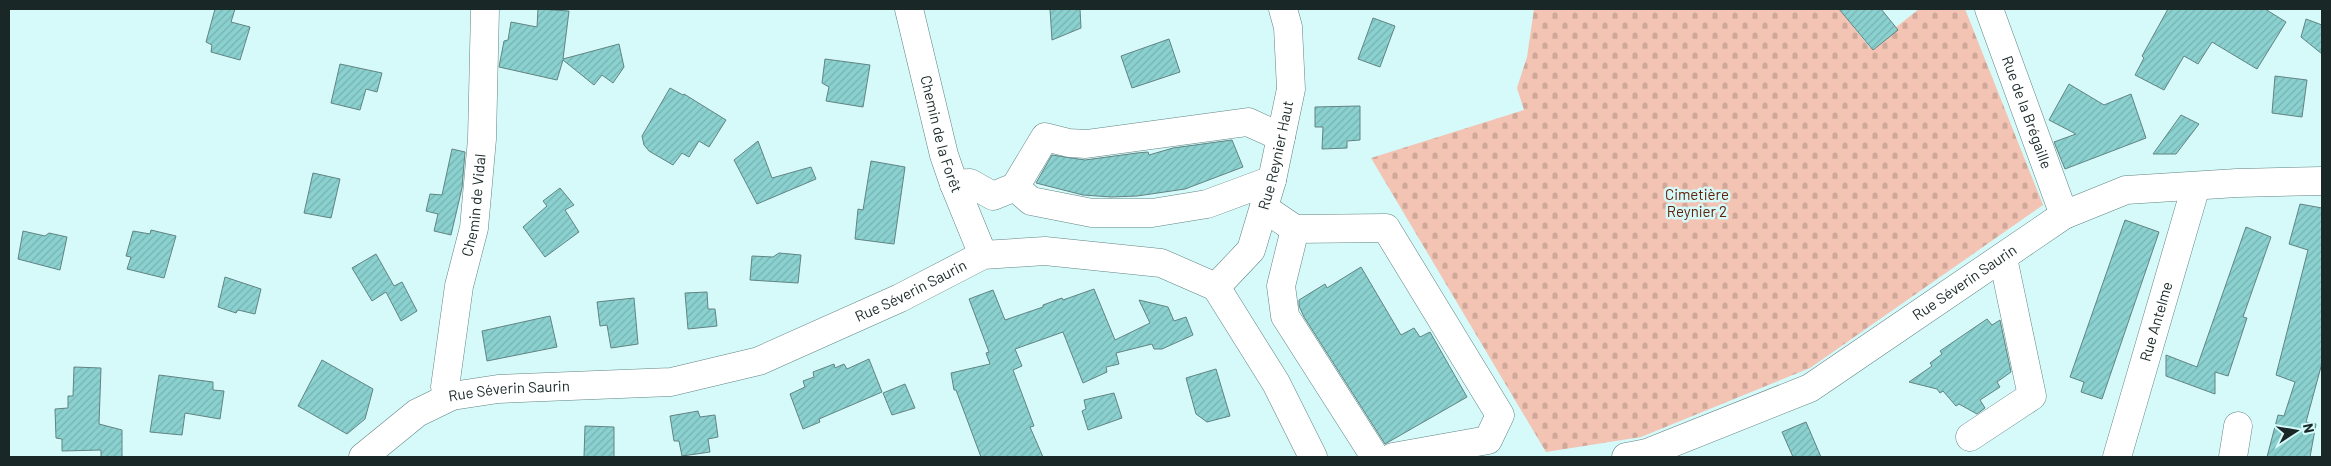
<svg xmlns="http://www.w3.org/2000/svg" width="2331" height="466" font-family="Barlow,sans-serif">
<style>
.cemetery{fill:url(#cemetery-stones)}
.building{fill:url(#building-hatch);stroke:#628483}
.lines{fill:none;stroke-linecap:round;stroke-linejoin:round}
.minor-casing{stroke:#628483;stroke-width:29}
.minor{stroke:#fff;stroke-width:28}
.labels{text-anchor:middle;stroke-width:5;stroke-linejoin:round;paint-order:stroke}
.street-label{font-size:15px;fill:#192727;stroke:#d5faf9}
.park-label{font-size:15px;fill:#622007;stroke:#d5faf9}
</style>
<defs>
<pattern id="cemetery-stones" width="16" height="16" patternUnits="userSpaceOnUse" patternTransform="scale(1.25)"><rect width="16" height="16" fill="#f3c3b3"/><path d="M2 7V4a2 2 0 0 1 4 0v3zM10 15v-3a2 2 0 0 1 4 0v3z" fill="#d0a89a"/></pattern>
<pattern id="building-hatch" width="6" height="6" patternUnits="userSpaceOnUse" patternTransform="scale(1.25)"><rect width="6" height="6" fill="#8ad1cf"/><path d="M-1 1l2-2M0 6l6-6M5 7l2-2" fill="none" stroke="#76b3b2"/></pattern>
</defs>
<rect width="100%" height="100%" fill="#d5faf9"/>
<!-- cemetery -->
<path class="cemetery" d="M1534,9H1839L1870,48L1919,9H1965L2043,205L1810,368L1641,437L1546,452L1371,158L1524,110L1517,88L1527,57Z"/>
<!-- building -->
<path class="building" d="M215,9H235L231,22L250,27L240,60L211,52L212,45L206,42Z
M538,9L569,11L563,59L619,44L624,67L613,83L602,75L594,85L563,60L557,80L499,67L504,41L508,40L511,22L537,27Z
M1050,9H1080L1081,28L1052,40Z
M1839,9H1881L1898,30L1873,50Z
M2168,9H2265L2286,22L2257,69L2212,42L2198,64L2184,56L2164,90L2135,75L2144,58L2142,56Z
M1373,18L1395,26L1380,67L1358,59Z
M2306,19L2322,25V54L2301,37Z
M1169,39L1180,72L1132,88L1121,56Z
M825,59L870,65L863,107L826,101L829,87L822,83Z
M340,64L382,73L377,92L366,89L360,110L331,103Z
M2275,76L2307,80L2302,117L2272,113Z
M2069,84L2104,105L2131,94L2146,138L2065,169L2054,142L2076,134L2049,120Z
M670,88L683,95L684,94L726,120L709,147L699,141L689,157L682,153L673,165L649,151L644,145L642,136Z
M1360,106V140L1347,141V148L1322,149L1323,127H1315V107Z
M2181,115L2199,124L2176,154H2153Z
M1232,140L1243,167L1185,189L1137,196L1111,197L1083,195L1036,183L1052,155L1085,160L1137,153L1148,152L1149,155L1173,148Z
M758,141L772,178L811,167L816,179L757,204L734,160Z
M452,149L465,152L462,188L451,235L434,231L438,214L426,211L430,194L442,195Z
M871,161L905,167L894,244L855,239L858,209L863,210Z
M313,173L340,179L331,218L304,213Z
M560,188L574,205L565,210L579,232L545,257L523,227L547,206L543,201Z
M2300,204L2322,208V363L2306,422L2316,424L2310,457H2267L2278,415L2284,416L2295,382L2276,375L2308,250L2289,244Z
M2125,220L2159,232L2102,399L2081,392L2084,382L2070,377Z
M2246,227L2271,237L2243,317L2247,318L2228,376L2215,372V394L2166,376V355L2197,367Z
M151,230L176,236L164,278L127,269L131,257L126,256L133,231L150,234Z
M23,231L45,236L49,233L67,237L60,270L18,259Z
M779,253L801,255L798,283L750,280L752,256L773,257Z
M376,254L394,286L402,282L417,311L401,321L386,292L372,301L352,268Z
M1361,267L1401,335L1414,328L1420,337L1430,332L1467,397L1385,444L1304,317L1299,306V300L1325,284L1327,288Z
M225,277L261,289L255,314L238,310L236,313L218,307Z
M1094,289L1115,340L1150,323L1139,300L1168,307L1174,321L1186,317L1193,335L1162,349H1154L1152,344L1116,353L1119,364L1106,367L1107,372L1083,383L1063,332L1015,349L1022,366L1013,370L1034,426L1030,427L1043,457H981L956,390H954L951,373L990,364L986,353L989,352L969,299L993,290L1005,320L1043,307V305L1062,298L1063,300Z
M707,292L708,309H715L717,326L688,329L685,293Z
M634,298L638,344L611,348L607,325L600,326L597,302Z
M550,316L557,347L487,361L482,331Z
M1987,319L1992,325L2000,320L2011,372L1997,382L2000,387L1980,400L1985,408L1977,414L1959,404L1956,406L1943,391L1940,393L1937,389L1909,382L1932,366L1930,363L1942,354L1940,351Z
M869,359L882,392L819,419L820,422L803,429L790,394L805,387L803,381L814,377L813,372L834,364L835,368L844,364L847,369Z
M322,360L373,389L365,419L347,434L298,406Z
M74,367L101,368L99,424L122,430V457H101V450L62,451V439L56,438L55,409L68,408V396H73Z
M1216,369L1230,416L1207,422L1196,414L1186,378Z
M159,375L213,382V390L224,391L220,419L185,413L182,435L150,432Z
M905,384L915,408L892,415L883,393Z
M1114,393L1122,418L1088,430L1082,411L1086,409L1084,400Z
M698,411L700,417L715,415L718,437L708,439L710,452L682,456L679,441H674L670,416Z
M1806,422L1821,457H1793L1782,432Z
M585,426L614,427V457H584Z"/>
<g class="lines">
<defs>
<g id="minor">
<path id="s1" d="M909,9L944,155L954,184L983,255"/>
<path id="s2" d="M1989,9L2064,215"/>
<path d="M954,184L970,183L993,196L1015,187L1045,137L1069,143L1086,144L1248,122L1281,137"/>
<path d="M1015,187L1031,201L1092,213H1152L1207,204L1272,180"/>
<path d="M1264,208L1295,229L1386,228L1500,415L1488,440L1393,457"/>
<path d="M1295,229L1281,286L1285,316L1375,457"/>
<path id="s3" d="M1216,287L1251,250L1272,180L1291,89L1288,27L1283,9"/>
<path id="s4" d="M452,396L445,387L459,286L474,228L482,139L485,9"/>
<path d="M1970,437L2032,396L2003,258"/>
<path id="s5" d="M363,457L417,413L452,396L498,389L671,382L759,361L900,298L983,255L1045,251L1161,263L1216,287L1276,383L1313,457"/>
<path id="s6" d="M1626,457L1647,453L1810,388L2064,215L2126,190L2237,183L2322,181"/>
<path id="s7" d="M2117,457L2196,186"/>
<path d="M2233,457L2238,426"/>
</g>
</defs>
<!-- minor casing -->
<use href="#minor" class="minor-casing"/>
<!-- minor -->
<use href="#minor" class="minor"/>
</g>
<g class="labels">
<!-- street labels -->
<g class="street-label">
<text dy="5" stroke="none"><textPath href="#s2" startOffset="110">Rue de la Brégaille</textPath></text>
<text dy="5" stroke="none"><textPath href="#s1" startOffset="129">Chemin de la Forêt</textPath></text>
<text dy="5" stroke="none"><textPath href="#s3" startOffset="149">Rue Reynier Haut</textPath></text>
<text dy="5" stroke="none"><textPath href="#s4" startOffset="196">Chemin de Vidal</textPath></text>
<text dy="5" stroke="none"><textPath href="#s6" startOffset="384">Rue Séverin Saurin</textPath></text>
<text dy="5" stroke="none"><textPath href="#s5" startOffset="586">Rue Séverin Saurin</textPath></text>
<text dy="5" stroke="none"><textPath href="#s7" startOffset="141">Rue Antelme</textPath></text>
<text dy="5" stroke="none"><textPath href="#s5" startOffset="166">Rue Séverin Saurin</textPath></text>
</g>
<!-- park labels -->
<g class="park-label">
<text x="1697" y="200">Cimetière<tspan x="1697" dy="17">Reynier 2</tspan></text>
</g>
</g>
<!-- border -->
<rect width="2331" height="466" fill="none" stroke="#192727" stroke-width="20"/>
<!-- north arrow -->
<g transform="translate(2296 431) rotate(78)" stroke="#d5faf9" stroke-width="4" paint-order="stroke">
<path d="M0-4L9 19L0 12L-9 19Z" fill="#192727"/>
<text y="-8" font-size="14" font-weight="bold" text-anchor="middle" fill="#192727">N</text>
</g>
</svg>
